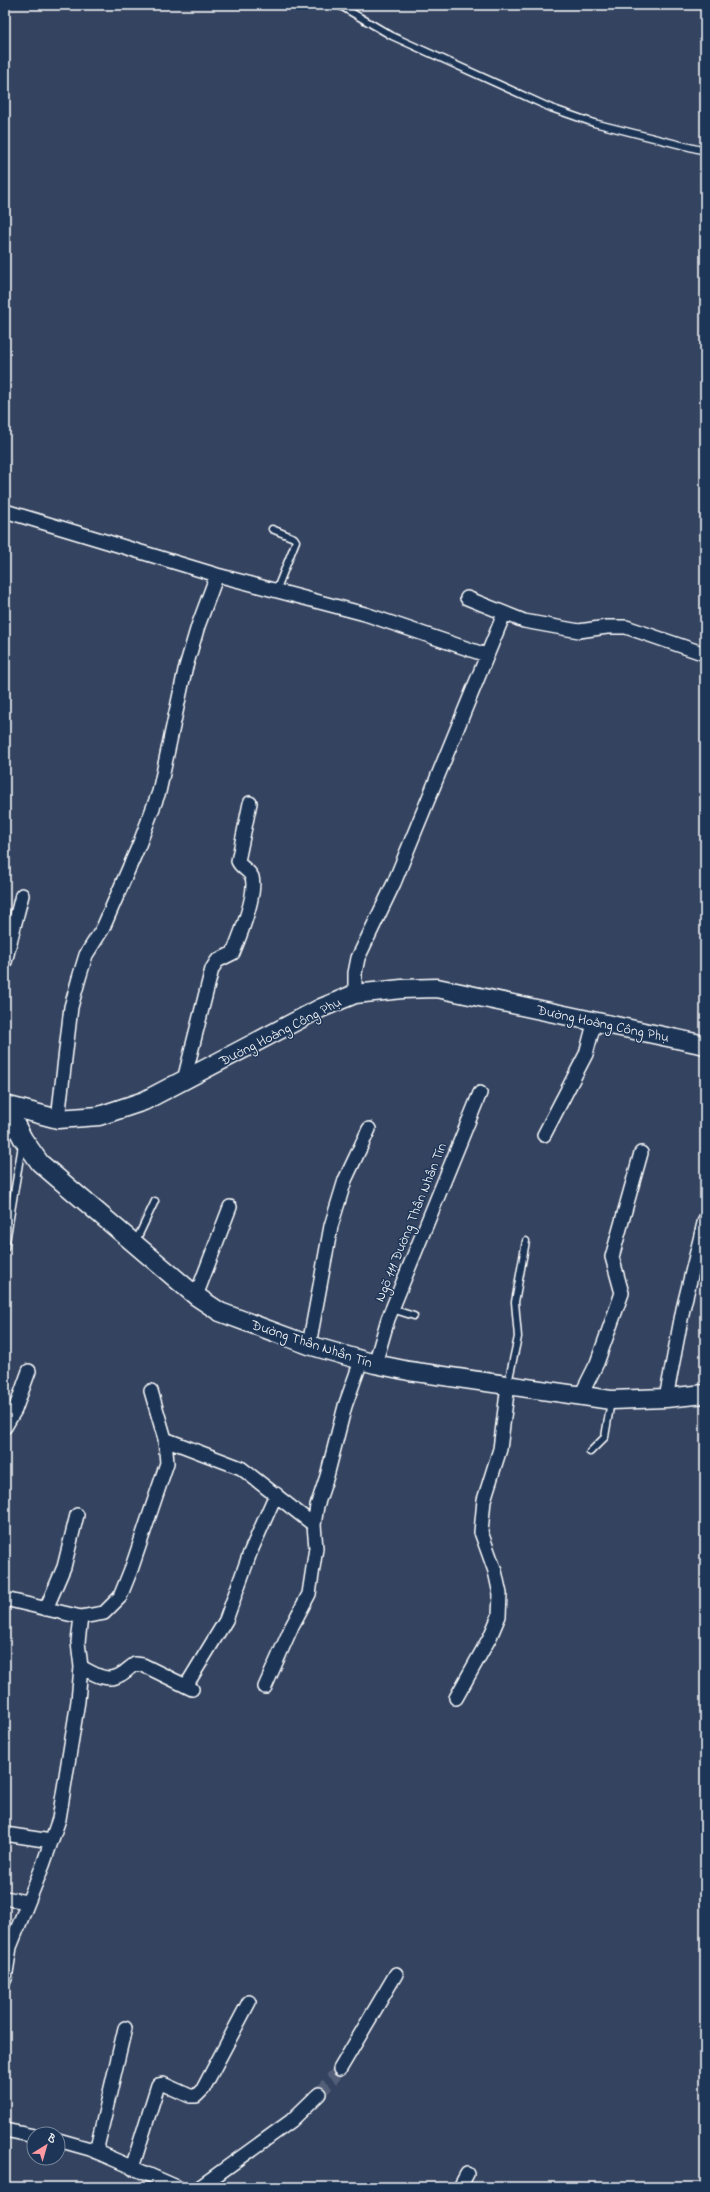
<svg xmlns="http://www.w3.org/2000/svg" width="710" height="2192" font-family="'Indie Flower',sans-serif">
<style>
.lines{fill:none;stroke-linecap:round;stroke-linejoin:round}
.street-tunnel{stroke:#525f78;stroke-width:13;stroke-dasharray:13 6;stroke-linecap:butt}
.lane-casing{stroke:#fff;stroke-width:9}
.street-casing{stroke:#fff;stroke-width:16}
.secondary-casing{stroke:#fff;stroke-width:21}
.lane{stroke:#1d3557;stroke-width:6}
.street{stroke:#1d3557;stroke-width:13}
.secondary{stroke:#1d3557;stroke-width:18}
.labels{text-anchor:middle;stroke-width:3;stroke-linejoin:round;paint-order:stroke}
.street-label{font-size:14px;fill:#fff;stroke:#1d3557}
</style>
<rect width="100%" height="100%" fill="#344360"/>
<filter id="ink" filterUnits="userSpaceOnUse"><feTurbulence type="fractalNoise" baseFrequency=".025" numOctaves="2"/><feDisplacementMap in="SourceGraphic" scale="8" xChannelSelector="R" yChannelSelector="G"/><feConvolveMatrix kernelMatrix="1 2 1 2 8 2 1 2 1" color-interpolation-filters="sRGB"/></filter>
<g filter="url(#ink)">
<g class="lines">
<!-- street-tunnel -->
<path class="street-tunnel" d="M319,2094L340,2069"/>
<defs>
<path id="lane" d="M339,5L392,36L551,108L594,123L705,151
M272,529L294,538L296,541L276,591
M135,1243L155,1201
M5,1248L22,1145
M392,1309L414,1316
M508,1383L518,1337L515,1302L526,1241
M590,1452L605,1437L611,1401"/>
<path id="street" d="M5,511L217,575L365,614L486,655
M467,598L524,621L579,631L607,627H626L705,654
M5,962L22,895
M355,994V973L358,958L394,883L504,614
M184,1080L212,969L217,961L233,953C240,936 257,894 252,877C249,870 241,868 238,861L250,803
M58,1119L71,1007L79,978L86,955L103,928L139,845L159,792L185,670L198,626L217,575
M544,1135L586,1054L595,1020
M196,1296L230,1207
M309,1345L331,1226L345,1180L369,1129
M375,1364L388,1319L480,1093
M581,1395L597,1363L622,1293L612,1257L641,1153
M666,1398L683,1309L705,1219
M5,1427L15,1410L29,1371
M165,1439L241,1468L314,1525
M5,1599L81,1617L104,1613L120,1597L132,1567L167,1463L165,1439L151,1391
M46,1609L64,1567L77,1515
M81,1667C92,1673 107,1683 120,1675C126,1672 130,1667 135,1664L143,1665L192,1689
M186,1686L226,1620L250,1553L276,1494
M265,1687L292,1626L309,1594L316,1548L314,1525L317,1506L327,1476L345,1406L361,1361
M456,1698L490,1637L499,1616L500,1594L495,1571L481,1532L484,1500L500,1449L508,1385
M5,1834L51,1841
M5,1898L27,1902
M5,1979L10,1947L43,1865L59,1819L78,1701L81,1667L78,1642L81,1617
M340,2069L396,1974
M5,2130L34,2136
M58,2140L90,2149L177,2187
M96,2152L125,2028
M132,2168L158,2085L163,2084L190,2096H196L203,2089L249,2002
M200,2187L291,2121L319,2094
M460,2187L467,2174"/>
<path id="secondary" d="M5,1105L23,1139L40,1163L196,1296L220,1312L309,1345L375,1364L409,1371L611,1400L666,1398L705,1394
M5,1105L58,1119L99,1116L144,1101L321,1008L355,994L402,989L437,988L705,1045"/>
</defs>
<!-- lane casing -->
<use href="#lane" class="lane-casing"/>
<!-- street casing -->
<use href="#street" class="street-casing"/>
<!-- secondary casing -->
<use href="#secondary" class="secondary-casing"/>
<!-- lane -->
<use href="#lane" class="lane"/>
<!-- street -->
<use href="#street" class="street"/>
<!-- secondary -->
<use href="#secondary" class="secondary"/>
</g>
</g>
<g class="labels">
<!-- street labels -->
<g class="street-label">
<text transform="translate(603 1023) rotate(12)" y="5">Đường Hoàng Công Phụ</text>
<text transform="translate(280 1031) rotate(-27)" y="5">Đường Hoàng Công Phụ</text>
<text transform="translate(410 1222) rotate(-68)" y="5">Ngõ 111 Đường Thân Nhân Tín</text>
<text transform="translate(312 1343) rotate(18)" y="5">Đường Thân Nhân Tín</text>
</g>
</g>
<!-- margin -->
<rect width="710" height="2192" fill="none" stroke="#1d3557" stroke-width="20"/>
<rect x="10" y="10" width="690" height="2172" fill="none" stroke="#fff" stroke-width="1.5" filter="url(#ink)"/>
<!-- north arrow -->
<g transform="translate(46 2146) rotate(37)"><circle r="19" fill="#1d3557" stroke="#77869a"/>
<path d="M0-3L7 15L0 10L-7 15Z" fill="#ff9aa2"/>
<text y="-6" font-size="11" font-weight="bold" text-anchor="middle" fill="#ffffff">B</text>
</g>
</svg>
